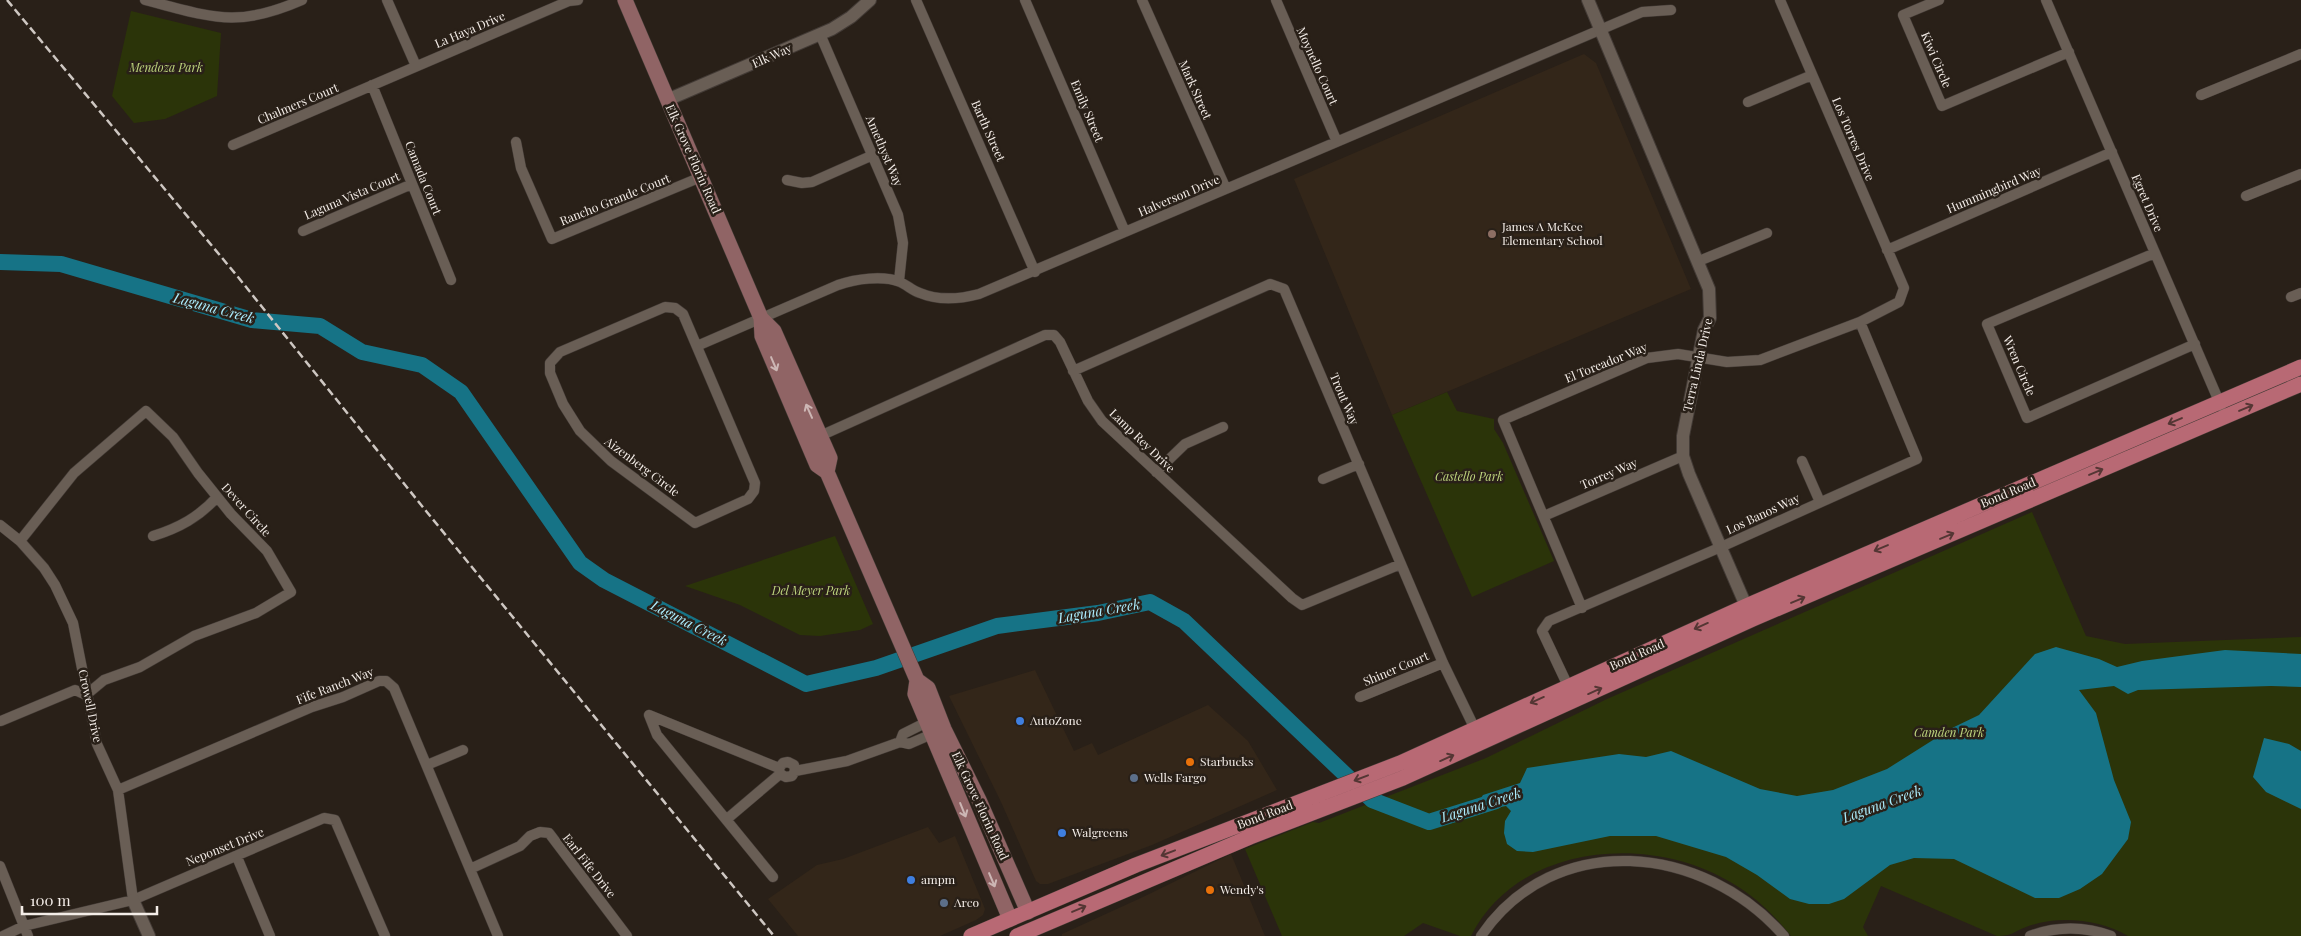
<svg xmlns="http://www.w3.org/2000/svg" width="2301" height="936" font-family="'Playfair Display',serif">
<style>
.built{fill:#332619}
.green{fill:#2b3409}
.water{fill:#167386}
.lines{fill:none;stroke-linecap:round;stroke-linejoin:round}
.river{stroke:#167386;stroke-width:16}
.minor-casing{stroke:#433b36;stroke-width:11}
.tertiary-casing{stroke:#433b36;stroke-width:14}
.secondary-casing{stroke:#433b36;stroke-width:16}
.primary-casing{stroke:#433b36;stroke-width:16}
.minor{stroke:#695e55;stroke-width:10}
.tertiary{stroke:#695e55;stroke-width:12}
.secondary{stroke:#906465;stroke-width:15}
.primary{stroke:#b86974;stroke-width:15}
.rail{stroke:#cec7c2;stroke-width:2.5;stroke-dasharray:8 4;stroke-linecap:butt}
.oneway{stroke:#ccb6b4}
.oneway2{stroke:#543634}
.education-dot{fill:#8d6e63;stroke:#292018;stroke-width:2}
.shop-dot{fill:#3f7fe0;stroke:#292018;stroke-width:2}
.food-dot{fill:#e8710a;stroke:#292018;stroke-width:2}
.service-dot{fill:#5c6f8a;stroke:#292018;stroke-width:2}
.labels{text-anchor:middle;stroke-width:5;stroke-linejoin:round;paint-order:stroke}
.street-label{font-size:12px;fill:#f4ede8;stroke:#292018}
.park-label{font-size:12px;font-style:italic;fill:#bed57e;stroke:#292018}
.poi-label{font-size:12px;fill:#f4ede8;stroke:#292018;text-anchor:start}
.water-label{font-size:14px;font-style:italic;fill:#acedfe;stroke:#292018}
</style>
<rect width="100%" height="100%" fill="#292018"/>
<!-- built -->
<path class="built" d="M1584,54L1596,63L1691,289L1392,415L1294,179Z
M1035,670L1074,751L1092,743L1098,755L1208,705L1248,741L1277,790L1152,845L1048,884H1040L1036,881L1001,802L949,696Z
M928,827L939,843L955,836L985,909L983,915L976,920L940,936H798L768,899L817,865L843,859Z
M1231,854L1265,936H1062V934L1143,897Z"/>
<!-- green -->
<path class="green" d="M131,11L221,33L217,96L165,119L134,123L112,96Z
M1447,392L1457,411L1494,419V429L1503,443L1554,561L1472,597L1392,415Z
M2032,512L2086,636L2125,644L2301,637V936H2128C2099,919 2057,915 2026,927C2013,932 2012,936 1997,936L1881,886L1863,927L1868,936H1791C1774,915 1756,897 1732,883C1650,833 1518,843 1471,936H1460L1423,923L1404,936H1282L1245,849L1313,822L1319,823L1486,758L1607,699Z
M835,536L873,624L860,630L820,636L800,635L740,605L685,586Z"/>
<!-- water -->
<path class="water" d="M2056,647L2099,659L2117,667L2142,661L2225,650L2301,654V687L2271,686L2138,690L2128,694L2114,686L2079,690L2096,713L2114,780L2131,822L2128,839L2102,874L2080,889L2059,898H2035L1954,859L1914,858L1890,865L1844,899L1829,904H1809L1790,899L1757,875L1726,857L1656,836H1610L1533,852L1517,851L1507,844L1504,833L1505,821L1511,811L1506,806L1486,810L1474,808L1483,795L1520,783L1527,768L1619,754L1646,757L1671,751L1760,789L1797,796L1833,790L1887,769L1952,728L1979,715L2035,654Z
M2264,738L2289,744L2301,751V809L2266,792L2253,777Z"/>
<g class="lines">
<!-- river -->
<path class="river" d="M0,262L61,264L252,320L320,326L362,352L422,365L461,392L580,563L604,580L806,684L876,668L997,626L1098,613L1150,602L1184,621L1372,800L1429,822L1496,801"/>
<defs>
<path id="minor" d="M145,0C212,17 236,29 302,0
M387,0L416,66
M916,0L1035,272
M1025,0L1125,232
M1142,0L1226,189
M1276,0L1337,142
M1939,0L1903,15L1942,106L2069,52
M2046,0L2221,406
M820,34L898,215L903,243L899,281
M372,85L451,280
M2201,95L2301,54
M1748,102L1812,75
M516,142L521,168L552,239L701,177
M233,145L569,1L578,0
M787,180L802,183L812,182L873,155
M2246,196L2301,174
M303,231L412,184
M1887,250L2112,152
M2155,253L1987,324L2027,418L2195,344
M1699,261L1767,233
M2291,297L2301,293
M665,307L675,308L683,314L755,483L754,491L748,499L695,523L611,461L580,431L563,404L550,373V363L560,352Z
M697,346L838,285C855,279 883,275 900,282C907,285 913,291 920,293C939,301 960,299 979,294L1642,12L1671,10
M1073,371L1270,284L1284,289L1443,663L1475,729
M820,436L1045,335H1054L1060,342L1088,401L1102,421L1292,598L1302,605L1401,564
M1802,461L1820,502
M1156,472L1185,444L1223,427
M1323,479L1359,464
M1544,516L1683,456
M0,525L20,541L44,568L55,585L73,623L97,744L118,790L133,900
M153,536C179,528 199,517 217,497
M1582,608L1503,420L1647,358L1678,354L1727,362L1760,360L1860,322L1899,302L1904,288L1780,0
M1568,686L1542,631L1549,621L1721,547L1917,459L1860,322
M1360,697L1443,663
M649,715L657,735L773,877
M649,715L779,768L780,774L786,777L792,776L795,771L794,765L788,762L783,763L779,768
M1,721L75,690L86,695L104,680L140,667L194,636L256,613L291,592L267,551L231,514L198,473L173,437L146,411L74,473L20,541
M900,742L903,734L927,722
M427,765L463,750
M795,771L847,761L900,742L909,744L932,734
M118,790L312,707L343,697L379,681H386L394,688L498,936
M727,819L780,774
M237,857L270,936
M0,866L28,936
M470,869L520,846L530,836L540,832L549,833L627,936
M3,936L24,926L133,900L324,818L335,820L385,936
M1481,936C1555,828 1704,844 1784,936
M2030,936C2056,926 2085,926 2111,936"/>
<path id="tertiary" d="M1588,0L1709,289L1710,318L1704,330L1683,436V456L1689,474L1750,615
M667,100L832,29L851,17L870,0
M133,900L149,936"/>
<path id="secondary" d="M625,0L755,304L761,318L762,336L817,465L827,472L917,680L928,688L944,729L979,800L1028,912
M761,318L774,331L830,458L827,472
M917,680L915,694L1010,919"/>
<path id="primary" d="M971,936L1136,865L1400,763L1746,606L2301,367
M1017,936L1250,837L1403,778L1753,619L2301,384"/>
</defs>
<!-- minor casing -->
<use href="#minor" class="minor-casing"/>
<!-- tertiary casing -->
<use href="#tertiary" class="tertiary-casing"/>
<!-- secondary casing -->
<use href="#secondary" class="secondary-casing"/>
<!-- primary casing -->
<use href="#primary" class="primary-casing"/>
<!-- minor -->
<use href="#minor" class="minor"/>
<!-- tertiary -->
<use href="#tertiary" class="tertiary"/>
<!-- secondary -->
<use href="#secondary" class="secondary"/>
<!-- primary -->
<use href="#primary" class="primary"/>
<!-- rail -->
<path class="rail" d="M7,0L238,277L426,511L774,936"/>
</g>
<!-- one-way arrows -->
<defs><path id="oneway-shaft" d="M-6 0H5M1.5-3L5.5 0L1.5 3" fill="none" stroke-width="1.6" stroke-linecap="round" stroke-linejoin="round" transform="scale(1.25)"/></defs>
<g class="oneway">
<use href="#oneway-shaft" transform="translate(774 364) rotate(67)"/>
<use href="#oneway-shaft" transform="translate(809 411) rotate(-114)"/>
<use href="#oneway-shaft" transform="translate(963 810) rotate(68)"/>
<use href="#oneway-shaft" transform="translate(992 880) rotate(67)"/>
</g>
<g class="oneway2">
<use href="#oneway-shaft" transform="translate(2246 408) rotate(-23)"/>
<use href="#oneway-shaft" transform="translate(2175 421) rotate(157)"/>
<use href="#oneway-shaft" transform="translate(2096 472) rotate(-23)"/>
<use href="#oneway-shaft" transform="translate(1947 536) rotate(-23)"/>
<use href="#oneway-shaft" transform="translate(1881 548) rotate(157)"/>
<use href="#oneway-shaft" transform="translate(1798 600) rotate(-23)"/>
<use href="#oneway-shaft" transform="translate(1701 626) rotate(156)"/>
<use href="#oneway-shaft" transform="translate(1595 691) rotate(-24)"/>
<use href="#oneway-shaft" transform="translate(1537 700) rotate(156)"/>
<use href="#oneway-shaft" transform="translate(1447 758) rotate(-24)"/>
<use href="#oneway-shaft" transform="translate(1361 778) rotate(159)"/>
<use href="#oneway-shaft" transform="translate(1168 853) rotate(159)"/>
<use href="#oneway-shaft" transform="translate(1079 909) rotate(-23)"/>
</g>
<!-- markers -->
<circle class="education-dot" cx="1492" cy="234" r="5"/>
<g class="shop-dot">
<circle cx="1020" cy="721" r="5"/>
<circle cx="1062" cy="833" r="5"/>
<circle cx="911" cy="880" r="5"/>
</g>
<g class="food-dot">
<circle cx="1190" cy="762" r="5"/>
<circle cx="1210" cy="890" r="5"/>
</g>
<g class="service-dot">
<circle cx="1134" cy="778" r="5"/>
<circle cx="944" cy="903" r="5"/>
</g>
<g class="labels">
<!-- street labels -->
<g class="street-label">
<text transform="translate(470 30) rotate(-23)" y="4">La Haya Drive</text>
<text transform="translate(772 56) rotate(-24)" y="4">Elk Way</text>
<text transform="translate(1936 60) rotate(67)" y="4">Kiwi Circle</text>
<text transform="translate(1317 66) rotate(66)" y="4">Moynello Court</text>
<text transform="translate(1195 90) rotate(66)" y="4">Mark Street</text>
<text transform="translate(298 104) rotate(-23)" y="4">Chalmers Court</text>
<text transform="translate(1087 111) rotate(67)" y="4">Emily Street</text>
<text transform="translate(988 131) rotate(66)" y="4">Barth Street</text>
<text transform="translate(1853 139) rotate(67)" y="4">Los Torres Drive</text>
<text transform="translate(884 151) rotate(67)" y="4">Amethyst Way</text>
<text transform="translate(693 159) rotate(66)" y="4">Elk Grove Florin Road</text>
<text transform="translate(423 178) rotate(68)" y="4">Camada Court</text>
<text transform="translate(1994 190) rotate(-23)" y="4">Hummingbird Way</text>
<text transform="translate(352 196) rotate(-23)" y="4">Laguna Vista Court</text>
<text transform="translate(1179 196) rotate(-23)" y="4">Halverson Drive</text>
<text transform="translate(615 200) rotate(-22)" y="4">Rancho Grande Court</text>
<text transform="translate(2147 203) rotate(67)" y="4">Egret Drive</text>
<text transform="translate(1606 363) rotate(-22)" y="4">El Toreador Way</text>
<text transform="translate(1698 365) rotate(-77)" y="4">Terra Linda Drive</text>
<text transform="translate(2019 366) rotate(67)" y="4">Wren Circle</text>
<text transform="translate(1344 399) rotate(67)" y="4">Trout Way</text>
<text transform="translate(1142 441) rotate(44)" y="4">Lamp Rey Drive</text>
<text transform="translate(642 467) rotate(37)" y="4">Aizenberg Circle</text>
<text transform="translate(1609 474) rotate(-23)" y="4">Torrey Way</text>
<text transform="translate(2008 493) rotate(-23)" y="4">Bond Road</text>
<text transform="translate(246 510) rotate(48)" y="4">Dever Circle</text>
<text transform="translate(1763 514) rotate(-25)" y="4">Los Banos Way</text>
<text transform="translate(1637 655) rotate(-24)" y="4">Bond Road</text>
<text transform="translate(1396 669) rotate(-23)" y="4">Shiner Court</text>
<text transform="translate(335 686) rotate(-21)" y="4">Fife Ranch Way</text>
<text transform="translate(90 706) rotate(78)" y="4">Crowell Drive</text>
<text transform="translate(980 806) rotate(65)" y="4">Elk Grove Florin Road</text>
<text transform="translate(1265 815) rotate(-21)" y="4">Bond Road</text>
<text transform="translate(225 847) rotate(-22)" y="4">Neponset Drive</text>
<text transform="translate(589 866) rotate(52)" y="4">Earl Fife Drive</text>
</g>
<!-- park labels -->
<g class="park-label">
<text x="166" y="72">Mendoza Park</text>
<text x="1469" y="481">Castello Park</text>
<text x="811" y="595">Del Meyer Park</text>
<text x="1949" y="737">Camden Park</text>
</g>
<!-- poi labels -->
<g class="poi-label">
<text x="1502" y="231">James A McKee<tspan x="1502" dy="14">Elementary School</tspan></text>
<text x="1030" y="725">AutoZone</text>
<text x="1200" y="766">Starbucks</text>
<text x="1144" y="782">Wells Fargo</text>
<text x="1072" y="837">Walgreens</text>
<text x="921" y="884">ampm</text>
<text x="1220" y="894">Wendy's</text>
<text x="954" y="907">Arco</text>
</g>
<!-- water labels -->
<g class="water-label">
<text transform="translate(214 308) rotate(15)" y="5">Laguna Creek</text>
<text transform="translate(1099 611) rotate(-10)" y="5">Laguna Creek</text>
<text transform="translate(689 623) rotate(27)" y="5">Laguna Creek</text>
<text transform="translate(1882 804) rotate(-20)" y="5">Laguna Creek</text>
<text transform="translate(1481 805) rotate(-18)" y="5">Laguna Creek</text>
</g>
</g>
<!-- scale -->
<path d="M22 906v8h135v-8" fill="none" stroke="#f4ede8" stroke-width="2.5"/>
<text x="30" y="906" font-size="15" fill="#f4ede8" stroke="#292018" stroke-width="4" paint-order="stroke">100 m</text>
</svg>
